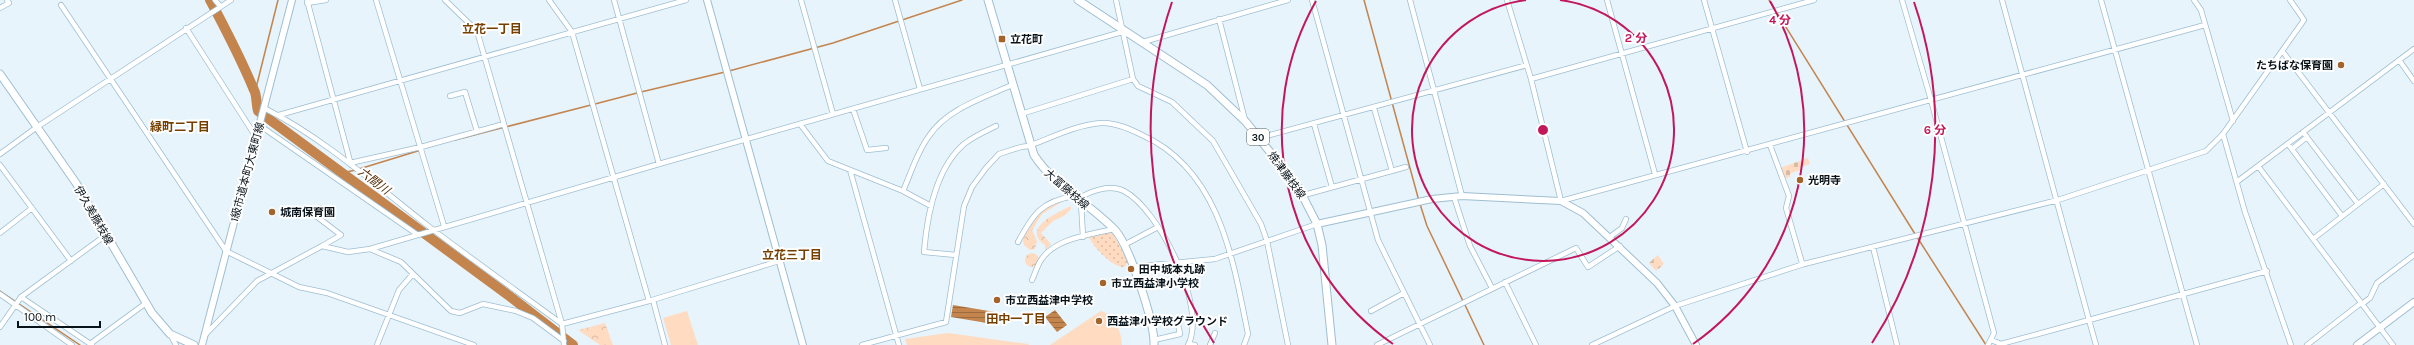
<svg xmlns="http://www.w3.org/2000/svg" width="2414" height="345" font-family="Karla,'Noto Sans JP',sans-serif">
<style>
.forest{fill:url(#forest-crowns)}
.cemetery{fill:url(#cemetery-stones)}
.park{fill:url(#park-dots)}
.pitch{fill:#fedbc1}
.water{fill:url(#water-rules)}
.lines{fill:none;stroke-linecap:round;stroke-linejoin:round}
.stream{stroke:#c3844e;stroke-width:1.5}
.river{stroke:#c3844e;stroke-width:10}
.minor-casing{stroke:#9ebed1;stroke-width:6}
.tertiary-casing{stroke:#9ebed1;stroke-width:8}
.secondary-casing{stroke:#9ebed1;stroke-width:9}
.primary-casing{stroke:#9ebed1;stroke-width:9}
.minor{stroke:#fff;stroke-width:4.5}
.tertiary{stroke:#fff;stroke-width:6}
.secondary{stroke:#fff;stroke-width:7}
.primary{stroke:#fff;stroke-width:7}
.ring{fill:none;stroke:#c2185b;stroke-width:2}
.poi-dot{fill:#a3642b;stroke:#fff;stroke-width:1.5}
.labels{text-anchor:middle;stroke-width:4;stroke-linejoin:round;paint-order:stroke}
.shield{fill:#fff;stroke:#51595e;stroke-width:1}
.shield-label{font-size:10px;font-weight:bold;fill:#071219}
.poi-label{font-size:11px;font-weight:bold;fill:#071219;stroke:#fff;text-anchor:start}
.street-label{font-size:11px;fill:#071219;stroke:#fff}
.neighbourhood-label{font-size:12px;font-weight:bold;fill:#753f00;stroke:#fff}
.water-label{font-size:12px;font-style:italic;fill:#532a00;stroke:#fff}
.centre{fill:#c2185b;stroke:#fff;stroke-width:2}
.ring-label{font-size:12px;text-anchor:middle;font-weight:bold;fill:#c2185b;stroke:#fff;stroke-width:4;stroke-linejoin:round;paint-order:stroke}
</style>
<defs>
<pattern id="forest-crowns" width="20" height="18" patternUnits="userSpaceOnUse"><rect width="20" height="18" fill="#fedbc1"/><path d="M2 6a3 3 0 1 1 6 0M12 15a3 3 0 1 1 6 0" fill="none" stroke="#d8bba5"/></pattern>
<pattern id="cemetery-stones" width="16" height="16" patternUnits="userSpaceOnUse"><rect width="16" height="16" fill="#fedbc1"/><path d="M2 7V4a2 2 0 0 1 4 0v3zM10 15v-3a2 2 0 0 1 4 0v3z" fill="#d8bba5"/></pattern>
<pattern id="park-dots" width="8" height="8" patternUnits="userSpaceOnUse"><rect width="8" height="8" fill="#fedbc1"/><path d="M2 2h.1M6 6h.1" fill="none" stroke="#d8bba5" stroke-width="1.8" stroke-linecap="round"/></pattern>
<pattern id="water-rules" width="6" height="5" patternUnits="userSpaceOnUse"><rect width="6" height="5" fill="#c3844e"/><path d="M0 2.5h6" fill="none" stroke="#9c6b40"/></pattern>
</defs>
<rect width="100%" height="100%" fill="#e7f4fc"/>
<!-- forest -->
<path class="forest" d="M1065,200L1042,214L1032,230L1037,241L1035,249L1030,250L1024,245L1023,240C1032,219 1042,205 1065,200Z
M1071,206V209L1064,216L1053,221L1041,233L1051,244L1045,251V245C1020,228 1059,212 1071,206Z
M1025 260a7 7 0 1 1 14 0a7 7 0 1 1-14 0Z
M605,323L613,345H600L578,330Z"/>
<!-- cemetery -->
<path class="cemetery" d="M1808,158L1810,164L1799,168L1800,170L1791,173L1790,177L1784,179L1780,168Z
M1658,255L1664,264L1656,271L1649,263Z"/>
<!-- park -->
<path class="park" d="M1111,230L1128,261L1125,267C1114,269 1093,247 1089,237Z"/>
<!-- pitch -->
<path class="pitch" d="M687,311L698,345H671L663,318Z
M1101,311C1116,316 1121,331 1122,345H1050Z
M948,333L1028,344L1029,345H907L905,339Z"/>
<!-- water -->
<path class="water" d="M953,305L995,312L993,324L951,317Z
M1055,310L1067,325L1057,332L1045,317Z"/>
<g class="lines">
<!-- stream -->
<path class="stream" d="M1364,0L1419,201
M1769,0L1915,234
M729,71L833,43L962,0
M255,92L278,0
M641,92L725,72
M595,104L637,93
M455,140L591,105
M359,169L421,150
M341,173L356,170
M1420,204L1427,226L1463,301
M1917,237L1986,345
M0,291L80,345
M1465,305L1484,345"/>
<!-- river -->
<path class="river" d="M210,0C226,30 241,59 254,90C257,95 256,104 258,111L508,295L573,345"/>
<defs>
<path id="minor" d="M215,0L220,6
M307,0L351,165
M376,0L444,226
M445,0L477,31L562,324L564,345
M549,0L572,32L649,301
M614,0L659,164
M801,0L833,114
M895,0L920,89
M1116,0L1133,79L1138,86L1172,102L1213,141L1261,224L1267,241L1288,345
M1312,0L1378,240L1430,345
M1410,0L1462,196
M1507,0L1531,79L1561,201L2205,25
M1607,0L1655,174
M1704,0L1747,152
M1902,0L1931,100L1994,333L1988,345
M2101,0L2197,345
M2194,0L2201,10L2233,121
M307,3L326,0
M61,5L226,251L299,287L327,293L474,345
M0,8L9,3L7,0
M1219,19L1245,120
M186,28L256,137
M1143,42L1288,0
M2283,52L2414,224
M2399,60L2414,81
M1531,79L1814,0
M450,96L465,92L477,131
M264,108C322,137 376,185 427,225C471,259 517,291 562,324
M1374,108L1392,171
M853,109L867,150L886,148
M1021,114L1133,79
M279,115L686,0
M800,124L828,161L903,191L931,206
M1314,124L1332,187
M259,125L418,235
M2303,132L2358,204
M2223,134L2245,212L2291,345
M1259,138L1527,65
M2288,144L2342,216
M1770,145L1789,196L1786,208L1802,263L1804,264
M2292,149L2307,137
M0,154L37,127L231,0
M350,163L421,147L504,124
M0,165L71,261
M2258,166L2393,345
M850,170L899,345
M2238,181L2414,49
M903,191C911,173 917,152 929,136C947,109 983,98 1012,85
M1304,195L1406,167
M1454,197L1470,246L1492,288
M1078,199C1090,191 1110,184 1124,191C1159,209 1208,308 1188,345
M1081,202L1083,237
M320,208L316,216L341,235L322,246
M0,233L32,208
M1610,237L1622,228L1626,219
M2313,239L2384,184
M1018,242C1033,214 1042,201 1074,196
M1124,245L1158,227
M1873,247L1897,345
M370,249L401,262L451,311L460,313L483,304L516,311L533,318L564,341
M956,255L924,252C927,216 936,168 964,144C974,136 986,131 996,126
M1132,267L1215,259L1317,224
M1032,280C1035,274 1037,266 1041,260C1055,238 1090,235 1113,229
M1505,282L1536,345
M0,294L72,345
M21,297L92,345
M653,300L665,345
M2362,304L2370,298L2377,283L2414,255
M1371,311L1404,293
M562,324L649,301L779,261
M0,327L21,297L106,235
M170,334L176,345
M205,335L257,281L322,246L348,252L370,249L659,164L1122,32
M1154,340L1180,334L1177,319
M1991,340L2001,344L2089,320L2002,0
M90,344L146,303
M1189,344L1195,345
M377,345L399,290L412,275
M862,345L946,322L964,206L972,187L986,168L999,154L1021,147L1029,146C1053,137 1076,125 1101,123C1115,122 1130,129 1142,135C1220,170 1233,260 1248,334L1244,345
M1210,345L1215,333
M1377,345L1576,248L1588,267L1620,246
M1592,345L1675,306L1804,264L2058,200L2206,151L2223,134L2304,20L2290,0
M2096,345L2089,320L2267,271
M2307,345L2361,303"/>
<path id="tertiary" d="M707,0L803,345
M1317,224L1432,199L1462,196L1561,201L1583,213L1657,283L1675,306L1696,345
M202,345L292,0
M2357,345L2414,302"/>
<path id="secondary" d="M988,0L1034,155C1054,186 1089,203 1115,230C1129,245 1155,323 1154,345
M0,74L76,183L152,313L170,334L194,345"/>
<path id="primary" d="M1078,0L1207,85L1246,122L1298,187L1317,224L1322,245L1332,345"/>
</defs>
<!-- minor casing -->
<use href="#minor" class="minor-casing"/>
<!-- tertiary casing -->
<use href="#tertiary" class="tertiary-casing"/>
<!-- secondary casing -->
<use href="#secondary" class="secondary-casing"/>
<!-- primary casing -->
<use href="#primary" class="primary-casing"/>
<!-- minor -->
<use href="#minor" class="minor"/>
<!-- tertiary -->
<use href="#tertiary" class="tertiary"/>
<!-- secondary -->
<use href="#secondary" class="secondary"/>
<!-- primary -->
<use href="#primary" class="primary"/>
</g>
<!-- distance rings -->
<g class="ring">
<path d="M1560 0A131 131 0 1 1 1526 0"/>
<path d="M1393 344A261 261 0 0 1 1316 1M1770 1A261 261 0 0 1 1693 344"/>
<path d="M1214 343A392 392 0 0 1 1172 2M1914 2A392 392 0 0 1 1872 343"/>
</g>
<!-- markers -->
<g class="poi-dot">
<rect x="998" y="35" width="8" height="8" rx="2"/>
<circle cx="2341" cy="65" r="4"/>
<circle cx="1800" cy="180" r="4"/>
<circle cx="272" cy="212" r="4"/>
<circle cx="1131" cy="269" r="4"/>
<circle cx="1103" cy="283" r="4"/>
<circle cx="997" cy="300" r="4"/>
<circle cx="1099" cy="321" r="4"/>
</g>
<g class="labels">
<!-- shield labels -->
<rect class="shield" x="1247" y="129" width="22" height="16" rx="3"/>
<g class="shield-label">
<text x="1258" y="141">30</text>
</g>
<!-- poi labels -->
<g class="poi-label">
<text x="1010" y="43">立花町</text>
<text x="2333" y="69" text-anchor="end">たちばな保育園</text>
<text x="1808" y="184">光明寺</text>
<text x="280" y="216">城南保育園</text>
<text x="1139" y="273">田中城本丸跡</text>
<text x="1111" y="287">市立西益津小学校</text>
<text x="1005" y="304">市立西益津中学校</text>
<text x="1107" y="325">西益津小学校グラウンド</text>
</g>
<!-- street labels -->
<g class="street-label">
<text transform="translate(247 172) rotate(-75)" y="4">1級市道本町大東町線</text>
<text transform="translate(1287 175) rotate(54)" y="4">焼津藤枝線</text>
<text transform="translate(1067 189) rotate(41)" y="4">大富藤枝線</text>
<text transform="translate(94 215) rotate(60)" y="4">伊久美藤枝線</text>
</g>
<!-- neighbourhood labels -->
<g class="neighbourhood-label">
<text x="492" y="33">立花一丁目</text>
<text x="180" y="131">緑町二丁目</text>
<text x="792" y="259">立花三丁目</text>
<text x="1016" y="323">田中一丁目</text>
</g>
<!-- water labels -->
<g class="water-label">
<text transform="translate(374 181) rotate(37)" y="4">六間川</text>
</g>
</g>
<circle cx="1543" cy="130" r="6" class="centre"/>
<g class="ring-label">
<text x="1780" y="24">4 分</text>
<text x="1636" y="42">2 分</text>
<text x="1935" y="134">6 分</text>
</g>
<!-- scale -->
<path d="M18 321v6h82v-6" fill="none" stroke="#071219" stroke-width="2"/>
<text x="24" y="321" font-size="12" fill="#071219" stroke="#ffffff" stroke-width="3" paint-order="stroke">100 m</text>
</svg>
